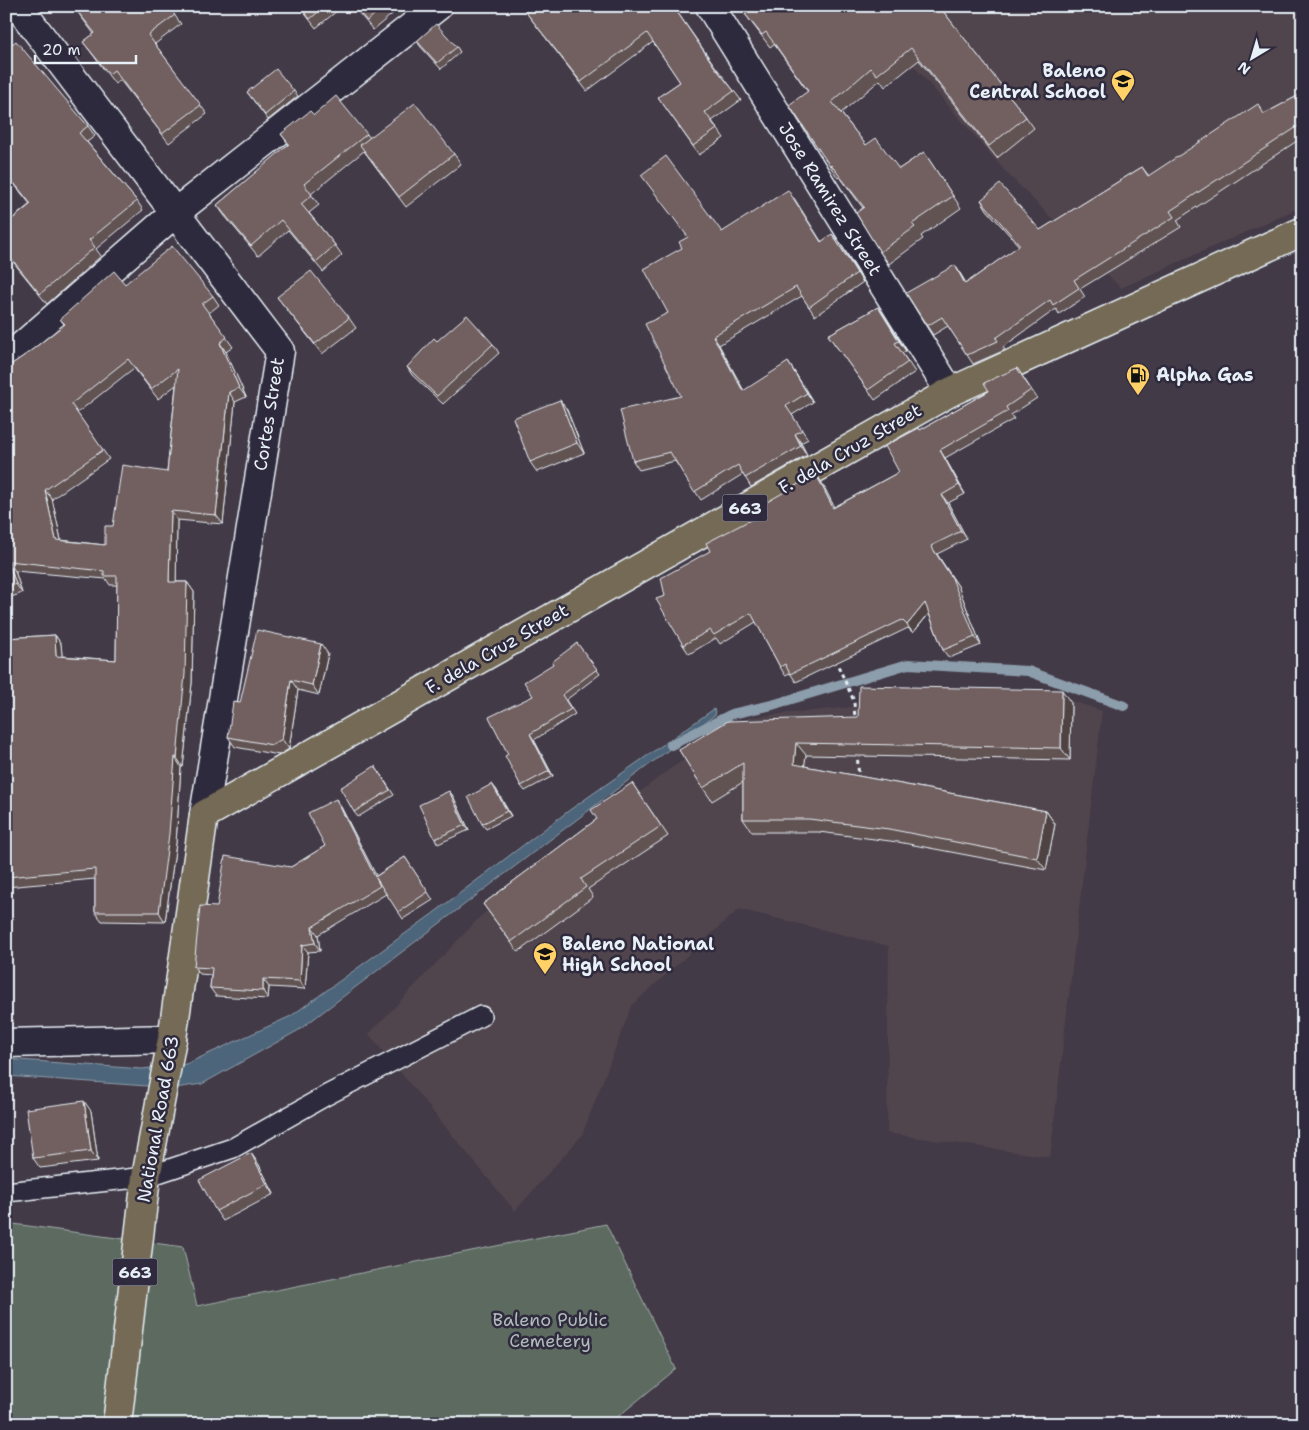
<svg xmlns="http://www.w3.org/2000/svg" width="1309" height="1430" font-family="'Shantell Sans',sans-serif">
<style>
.built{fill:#51454e}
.green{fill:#5c6a60;stroke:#a2aeac}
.water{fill:#4e657a;stroke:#8c9dac}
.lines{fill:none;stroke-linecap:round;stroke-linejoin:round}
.stream{stroke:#8c9dac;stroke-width:10}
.lane-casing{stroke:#e8f1f8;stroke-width:22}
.street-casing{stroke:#e8f1f8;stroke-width:31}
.primary-casing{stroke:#e8f1f8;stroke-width:31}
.path{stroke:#e8f1f8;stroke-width:3;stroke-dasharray:4 4;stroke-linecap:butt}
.lane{stroke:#2f2a3d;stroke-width:19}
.street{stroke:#2f2a3d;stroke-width:28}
.primary{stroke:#756a55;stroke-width:28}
.wall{fill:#625252;stroke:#e8f1f8;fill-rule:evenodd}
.shaded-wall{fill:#504242;stroke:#e8f1f8}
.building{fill:#725f5f;stroke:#e8f1f8;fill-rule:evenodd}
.labels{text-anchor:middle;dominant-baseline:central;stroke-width:5;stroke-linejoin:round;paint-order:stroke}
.shield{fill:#2f2a3d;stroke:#b0b5c0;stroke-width:1}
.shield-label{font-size:16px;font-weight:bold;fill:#e8f1f8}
.poi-label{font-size:18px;font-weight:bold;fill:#e8f1f8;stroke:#2f2a3d;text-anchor:start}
.street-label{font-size:18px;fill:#e8f1f8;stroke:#2f2a3d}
.park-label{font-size:18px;fill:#b0bbbb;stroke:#2f2a3d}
</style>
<rect width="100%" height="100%" fill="#433a47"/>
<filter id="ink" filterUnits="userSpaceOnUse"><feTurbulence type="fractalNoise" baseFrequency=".02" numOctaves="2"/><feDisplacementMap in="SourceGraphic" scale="10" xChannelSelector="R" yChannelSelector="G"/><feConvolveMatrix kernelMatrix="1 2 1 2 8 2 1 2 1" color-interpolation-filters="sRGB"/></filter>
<g filter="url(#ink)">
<!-- built -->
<g class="built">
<polygon points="862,6 1303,6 1303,206 1121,288 1005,171"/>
<polygon points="1036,689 1102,711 1050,1157 887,1133 889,946 739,909 632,1005 582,1135 515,1211 369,1034 481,916 667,771 750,717"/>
</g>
<!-- green -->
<polygon class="green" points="6,1223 183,1247 197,1306 606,1224 676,1369 609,1424 6,1424"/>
<!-- water -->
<polygon class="water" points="714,709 716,714 299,1030 202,1084 175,1088 6,1076 6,1059 142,1069 186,1064 291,1016 431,915 571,809"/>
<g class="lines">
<!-- stream -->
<polyline class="stream" points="671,745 732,714 772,705 908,664 1028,671 1124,706"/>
<!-- lane casing -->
<g class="lane-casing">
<polyline id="lane" points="6,1192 146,1177 233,1148 327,1095 481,1016"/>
</g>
<!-- street casing -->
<g class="street-casing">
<g id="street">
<polyline points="18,6 280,351 204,815"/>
<polyline points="710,6 950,392"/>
<polyline points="6,360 176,212 438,6"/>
<polyline points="6,1043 172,1039"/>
</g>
</g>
<!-- primary casing -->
<g class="primary-casing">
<polyline id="primary" points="117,1424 146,1177 172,1039 204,815 950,392 1303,231"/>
</g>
<!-- path -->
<g class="path">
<polyline points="835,659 854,701 855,721"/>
<polyline points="857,752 859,779"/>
</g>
<!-- lane -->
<use href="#lane" class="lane"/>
<!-- street -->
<use href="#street" class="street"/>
<!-- primary -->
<use href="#primary" class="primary"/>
</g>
<!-- wall -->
<g class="wall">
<polygon points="73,6 168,6 181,24 155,44 207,114 169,143 120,80 115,84 90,51 83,42 94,34"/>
<polygon points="299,6 343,6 316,28"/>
<polygon points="353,6 402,6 373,30"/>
<polygon points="521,6 673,6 715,66 741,100 712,121 724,138 699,155 658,97 680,82 653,42 587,91"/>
<polygon points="939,6 1026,117 1034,128 997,158 919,60 885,87 880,80 841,113 866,145 899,169 924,152 961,208 921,236 923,239 889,264 880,252 863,208 840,177 838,178 830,166 808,92 774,44 770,47 745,14"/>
<polygon points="6,36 12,44 88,126 95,136 87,142 137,201 143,210 96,249 101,256 47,304 6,253 6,224 30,204 6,174"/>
<polygon points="417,41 457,47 460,52 441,69 420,46"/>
<polygon points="294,91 298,96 268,120 247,92"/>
<polygon points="1303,93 1303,137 1177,220 1181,227 1080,289 1085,297 1059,314 1056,309 1003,347 1005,350 973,364 948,326 933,335 927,326 955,265 966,283 1019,246 987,210 981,200 1040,230 1142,167 1149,176"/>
<polygon points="314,115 367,134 369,137 454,154 461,164 406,207 364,151 311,194 319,205 309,213 335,245 342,255 323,272 288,230 258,256 224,215 217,205 289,145 281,134"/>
<polygon points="794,198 821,241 839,242 863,282 815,316 802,296 719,345 744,391 794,371 813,402 792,415 808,439 801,443 807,455 751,487 743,474 701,500 675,461 639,470 633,461 681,396 668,313 682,248 722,232"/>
<path d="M125 284 213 296 219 305 209 313 233 347 226 352 246 397 235 402 223 524 177 520 176 582H187L194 592 192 683 183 767H181L176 843 165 922 102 921 95 912V879L17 886 6 887V638L55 635 61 644 62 656 116 660 117 585H110L106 579 15 571 22 593 6 599V368L28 353 64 324 60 319ZM134 368 158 399 176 385 167 472 113 526 105 545 61 540 52 499 109 459 77 413Z"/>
<polygon points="277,297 349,318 356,328 322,354"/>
<polygon points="878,307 906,351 902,353 915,372 875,400 828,335"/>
<polygon points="437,341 493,344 499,353 443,404 412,375 407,367"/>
<polygon points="1017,368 1037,398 1011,415 1014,419 945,458 965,494 948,503 967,539 937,554 958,586 981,645 949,658 943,650 929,614 913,633 908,628 796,682 790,673 785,675 780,667 756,622 720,644 716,638 689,654 683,645 665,596 710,551 816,474 822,483 834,507 899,472 920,430 989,391"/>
<polygon points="567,410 584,453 537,472 530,462"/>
<polygon points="577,643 600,674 566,700 575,714 534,740 553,776 525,791 521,786 508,754 533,696 553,664"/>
<polygon points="328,654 319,695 298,690 289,749 279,755 235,747 228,737 240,703"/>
<polygon points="1071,703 1070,760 806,755 804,766 1046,811 1055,824 1046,870 898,842 819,832 752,832 743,819 743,782 712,801 703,788 679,750 858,717"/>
<polygon points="375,766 394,795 358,817 354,812"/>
<polygon points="632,783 668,836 588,889 593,897 518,952 483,904 597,819"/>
<polygon points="496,789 511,816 486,829 482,824"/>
<polygon points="449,791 453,796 469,830 438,844 435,839"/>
<polygon points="341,807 376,876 405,857 433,900 403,919 383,888 386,894 318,935 320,951 308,952 305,989 269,987 268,999 216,996 210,988 211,975 200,974 194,967 217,907 291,867 325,846"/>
<polygon points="91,1111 98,1161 40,1168 33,1158"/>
<polygon points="258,1163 274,1194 223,1221 216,1211"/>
</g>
<!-- shaded-wall -->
<g class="shaded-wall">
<polygon points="832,234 839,242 863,282 857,273"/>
<polygon points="955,265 961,275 972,293 965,284"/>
<polygon points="878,307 885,317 906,351 899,341"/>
<polygon points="713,336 719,345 749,400 743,391"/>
<polygon points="220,343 226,352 246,397 239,388"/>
<polygon points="788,362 794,371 813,402 807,393"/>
<polygon points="229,392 235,402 223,524 216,515"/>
<polygon points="560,400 567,410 584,453 577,443"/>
<polygon points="795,434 801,443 807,455 801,446"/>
<polygon points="940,450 945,458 965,494 959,485"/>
<polygon points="816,474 822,483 839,516 833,508"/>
<polygon points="45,490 52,499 63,549 56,540"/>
<polygon points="942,495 948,503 967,539 961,531"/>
<polygon points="171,511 177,520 176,591 169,582"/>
<polygon points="931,546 958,586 981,645 975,637"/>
<polygon points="8,561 15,571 22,593 16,584"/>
<polygon points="187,582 194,592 192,683 183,767 177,758"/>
<polygon points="925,603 930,612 913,633 907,625"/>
<polygon points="55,635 61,644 63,665 56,656"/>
<polygon points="321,644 328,654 319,695 312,685"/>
<polygon points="291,680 298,690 289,749 282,739"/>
<polygon points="1062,690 1071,703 1070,760 1061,748"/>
<polygon points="530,734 534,740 553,776 549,771"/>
<polygon points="796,743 806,755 803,777 794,764"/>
<polygon points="175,757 181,767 176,843 165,922 159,912"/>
<polygon points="492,784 496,789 511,816 507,811"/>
<polygon points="449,791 453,796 469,830 465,825"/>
<polygon points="336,799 341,807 381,885 375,877"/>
<polygon points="1046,811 1055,824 1046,870 1037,858"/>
<polygon points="312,927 318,935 320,951 315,943"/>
<polygon points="302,945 308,952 305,989 300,981"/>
<polygon points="263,979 269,987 268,999 263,991"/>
<polygon points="84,1101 91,1111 98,1161 91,1151"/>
<polygon points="251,1153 258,1163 274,1194 267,1184"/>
</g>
<!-- building -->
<g class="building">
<polygon points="73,6 168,6 175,15 148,35 201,105 162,134 114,70 109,74 83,42 95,33"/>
<polygon points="300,6 325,6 310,19"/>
<polygon points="354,6 384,6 367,21"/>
<polygon points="521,6 673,6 714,66 734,91 705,112 717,129 693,146 658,97 680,82 647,33 581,82"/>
<polygon points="755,6 939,6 1026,117 989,146 911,48 877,75 871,68 832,102 866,145 876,138 899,169 924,152 953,196 912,224 915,227 880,252 856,213 864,207 831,165 830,166 789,105 808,91 766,32 762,35 745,14"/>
<polygon points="436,24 457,47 437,63 417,41"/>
<polygon points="6,36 12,44 16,41 88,126 79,133 137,201 89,240 95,247 40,294 6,252 6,224 31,204 6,173"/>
<polygon points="276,69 294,91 265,115 247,92"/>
<polygon points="1303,93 1303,123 1170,211 1174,217 1074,280 1079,288 1053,305 1050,300 996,338 998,341 967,355 942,317 927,326 906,293 955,265 965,284 1020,245 981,200 1000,184 1040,230 1142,167 1148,176 1258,104 1264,114"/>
<polygon points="336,96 367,134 304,184 312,195 301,204 335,245 316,262 281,220 251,246 217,205 289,144 281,134 310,111 314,115"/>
<polygon points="415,103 454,154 399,197 360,145"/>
<polygon points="666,156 722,232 788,190 821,242 832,234 857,273 809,307 796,287 713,336 743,391 788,362 807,393 786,406 802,430 795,434 801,446 745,478 738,465 694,492 670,452 633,461 620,410 681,396 645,324 668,313 644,269 682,248 679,242 688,237 641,175"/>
<path d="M172 246 213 296 202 304 227 337 220 343 239 388 229 392 216 515 171 511 169 582H187L185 674 177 758 175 757 169 834 159 912H95V869L6 877V638L55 635 56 656 116 660 117 576H104V571L8 561 16 584 6 587V368L28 353 65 324 60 319 114 271 125 284ZM128 359 151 389 178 369 167 472 122 465 113 526H105V545L56 540 45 490 103 450 71 404Z"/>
<polygon points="311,271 349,318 315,344 277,297"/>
<polygon points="878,307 899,341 895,343 908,362 868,390 828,335"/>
<polygon points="467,315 493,344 437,396 407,367 434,338 437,341"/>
<polygon points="1017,368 1031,390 1006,407 1008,411 940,450 959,485 942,495 961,531 931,546 952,578 975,637 943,650 925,603 907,625 902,620 790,674 785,664 780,667 751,613 714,635 710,630 683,645 656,599 665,596 661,578 710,551 706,543 764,513 760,506 816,474 833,508 899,472 885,446 919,428 920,430 989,391 984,383"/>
<polygon points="560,400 577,443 530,462 513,418"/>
<polygon points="257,630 321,644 312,685 291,680 282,739 272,745 228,737 233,702 240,703"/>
<polygon points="577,643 597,669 562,695 571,709 530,734 549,771 521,786 505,756 508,754 489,717 533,696 524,682 553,664 552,662"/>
<polygon points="859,686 1062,690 1061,748 796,743 794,764 1046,811 1037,858 889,829 809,819 743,819 743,763 703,788 679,750 728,721 858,717"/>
<polygon points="375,766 390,790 354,812 340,788"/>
<polygon points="632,783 661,826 581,879 586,887 511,942 483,904 597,819 591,810"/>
<polygon points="492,784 507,811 482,824 468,797"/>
<polygon points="449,791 465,825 435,839 419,805"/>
<polygon points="336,799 375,877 405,857 428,892 398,912 376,878 380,886 312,927 315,943 302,945 300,981 263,979 263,991 210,988 212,968 194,967 200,906 217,907 225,856 291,867 325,846 308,813"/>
<polygon points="84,1101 91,1151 33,1158 26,1109"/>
<polygon points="251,1153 267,1184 216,1211 199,1180"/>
</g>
</g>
<!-- icons -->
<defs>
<g id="school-pin" transform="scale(1.25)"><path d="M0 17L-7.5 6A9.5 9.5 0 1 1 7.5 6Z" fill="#ffd166" stroke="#2f2a3d"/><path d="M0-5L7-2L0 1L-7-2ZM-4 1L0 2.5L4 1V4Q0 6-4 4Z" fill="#111"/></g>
<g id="fuel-pin" transform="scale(1.25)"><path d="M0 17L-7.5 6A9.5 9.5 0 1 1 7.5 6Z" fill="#ffd166" stroke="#2f2a3d"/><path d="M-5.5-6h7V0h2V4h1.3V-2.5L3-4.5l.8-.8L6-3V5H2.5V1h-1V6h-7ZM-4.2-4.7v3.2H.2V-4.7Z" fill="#111"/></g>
</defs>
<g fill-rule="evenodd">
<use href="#school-pin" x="1123" y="81"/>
<use href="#fuel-pin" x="1138" y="375"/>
<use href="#school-pin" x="545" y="954"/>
</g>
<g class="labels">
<!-- shield labels -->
<g class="shield">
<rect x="722.5" y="494.5" width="45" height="27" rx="4"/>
<rect x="112.5" y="1258.5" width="45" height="27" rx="4"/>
</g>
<g class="shield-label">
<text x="745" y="508">663</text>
<text x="135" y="1272">663</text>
</g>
<!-- poi labels -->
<g class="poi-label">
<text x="1106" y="71" text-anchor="end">Baleno<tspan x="1106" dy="21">Central School</tspan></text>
<text x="1156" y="375">Alpha Gas</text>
<text x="562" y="944">Baleno National<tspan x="562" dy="21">High School</tspan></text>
</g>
<!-- street labels -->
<g class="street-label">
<text transform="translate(830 199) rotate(58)">Jose Ramirez Street</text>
<text transform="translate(269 414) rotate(-81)">Cortes Street</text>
<text transform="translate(850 449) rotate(-30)">F. dela Cruz Street</text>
<text transform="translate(497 649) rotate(-30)">F. dela Cruz Street</text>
<text transform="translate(158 1119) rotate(-80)">National Road 663</text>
</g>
<!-- park labels -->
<g class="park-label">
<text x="550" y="1320">Baleno Public<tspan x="550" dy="21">Cemetery</tspan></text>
</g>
</g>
<!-- margin -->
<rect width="1309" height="1430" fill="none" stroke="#2f2a3d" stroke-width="25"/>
<rect x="12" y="12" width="1284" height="1405" fill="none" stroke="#e8f1f8" stroke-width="2" filter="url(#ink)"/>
<!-- north arrow -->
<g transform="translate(1252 58) rotate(218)" stroke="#2f2a3d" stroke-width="4" paint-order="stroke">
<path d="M0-4L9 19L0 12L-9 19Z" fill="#e8f1f8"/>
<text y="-8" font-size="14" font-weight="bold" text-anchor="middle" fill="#e8f1f8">N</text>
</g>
<!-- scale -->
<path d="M35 55v8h101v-8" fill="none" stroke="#e8f1f8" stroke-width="2.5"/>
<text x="42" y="55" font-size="15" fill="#e8f1f8" stroke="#2f2a3d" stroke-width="4" paint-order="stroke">20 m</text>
</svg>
